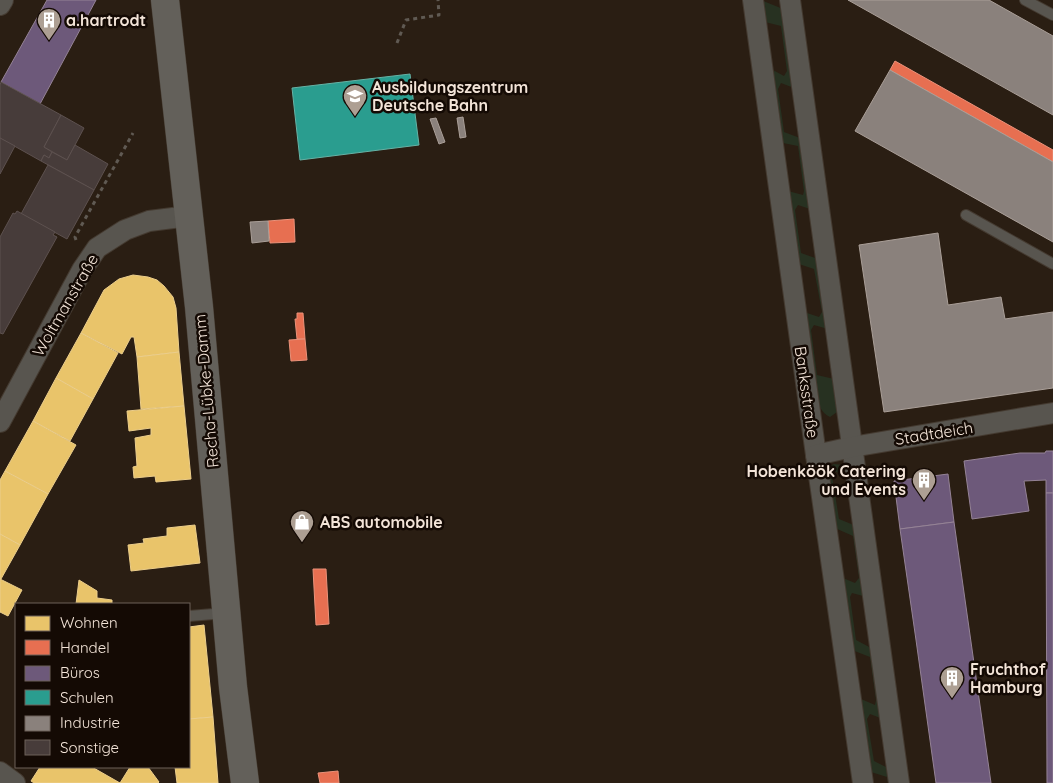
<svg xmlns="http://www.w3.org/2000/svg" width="1053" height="783" font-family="Quicksand,sans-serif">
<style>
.green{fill:#273121}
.homes{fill:#e9c46a;stroke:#ecce8b}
.shops{fill:#e76f51;stroke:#eb927a}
.offices{fill:#6d597a;stroke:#958396}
.schools{fill:#2a9d8f;stroke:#66b2a5}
.industry{fill:#8a817c;stroke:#aa9f98}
.building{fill:#473c3a;stroke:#5d514f}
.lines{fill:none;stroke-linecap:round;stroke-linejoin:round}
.service-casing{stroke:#443a30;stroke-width:12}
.minor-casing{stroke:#443a30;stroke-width:22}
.secondary-casing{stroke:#443a30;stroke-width:29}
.path{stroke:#605a53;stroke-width:3;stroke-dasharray:4 4;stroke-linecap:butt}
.service{stroke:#58554f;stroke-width:10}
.minor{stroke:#58554f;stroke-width:20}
.secondary{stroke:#63605a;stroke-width:28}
.labels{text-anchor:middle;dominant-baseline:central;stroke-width:5;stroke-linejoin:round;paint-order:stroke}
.poi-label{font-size:16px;font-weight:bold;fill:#f3e4d8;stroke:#140a04;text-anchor:start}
.street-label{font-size:16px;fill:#f3e4d8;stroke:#140a04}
</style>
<rect width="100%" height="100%" fill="#2a1e13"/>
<!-- green -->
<g class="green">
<path d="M761 0 783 9 794 88 781 83 778 89 784 132 800 138 810 209 798 205 795 210 801 253 818 259 828 329 814 325 811 330 817 375 834 379 838 406 837 412 830 417C821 413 819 405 817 397L804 312 819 317 822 312 814 269 799 264 788 191 803 195 804 191 798 146 783 143 771 69 784 76 787 71 781 26 765 22Z"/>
<polygon points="834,464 844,465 848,469 848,477 834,471 832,476 839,519 856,526 867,597 852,593 850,597 856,640 873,649 883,719 870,714 867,719 874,761 890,769 892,783 888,783 887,777 871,772 861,699 875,705 876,700 870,657 852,650 843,578 855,583 859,578 853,536 835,528 828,471 830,466"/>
</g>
<!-- homes -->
<g class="homes">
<polygon points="133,275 148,277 157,280 164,286 173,297 176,308 179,352 137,357 134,337 131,337 122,354 81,333 104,290 119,279"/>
<polygon points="81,333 118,353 93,399 56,378"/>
<polygon points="179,352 184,406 141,409 137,357"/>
<polygon points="56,378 93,399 70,441 33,421"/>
<polygon points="184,406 191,479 156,482 155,476 134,478 133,467 137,466 135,438 151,435 151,428 129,431 127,411"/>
<polygon points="33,421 76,445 48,494 5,471"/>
<polygon points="5,471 48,494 20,545 0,534 0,480"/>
<polygon points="195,525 200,563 131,571 128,545 144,543 143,539 167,536 167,528"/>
<polygon points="0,534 20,545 1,579 0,579"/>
<polygon points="0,579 22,590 8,616 0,612"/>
<polygon points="79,580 97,591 97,598 112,600 112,604 76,604"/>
<polygon points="204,625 213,717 189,719 189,627"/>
<polygon points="213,717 218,783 177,783 175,767 189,767 189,719"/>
<polygon points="40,767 92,767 120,783 130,767 148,767 159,782 158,783 34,783 31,781"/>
</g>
<!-- shops -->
<g class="shops">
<polygon points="895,61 1053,150 1053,162 890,70"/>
<polygon points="294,219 295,242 270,243 268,221"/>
<polygon points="297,313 303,313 305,339 297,339 295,319 297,319"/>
<polygon points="305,339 307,360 291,361 289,340"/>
<polygon points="313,569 326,569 329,624 316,625"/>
<polygon points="338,771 339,783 320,783 318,773"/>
</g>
<!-- offices -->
<g class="offices">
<polygon points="47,0 96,0 40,104 1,82"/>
<polygon points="1046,451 1053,451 1053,493 1046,493 1046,480 1024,481 1029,511 972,519 964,461 1020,453 1045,453"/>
<polygon points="948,474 954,522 900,529 894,481"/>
<polygon points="1046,493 1053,493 1053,783 1047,783"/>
<polygon points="954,522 991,783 936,783 916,640 900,529"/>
</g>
<!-- schools -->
<polygon class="schools" points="410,74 419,145 300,160 292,88"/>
<!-- industry -->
<g class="industry">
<polygon points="848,0 989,0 1053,36 1053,115"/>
<polygon points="890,70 1053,162 1053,242 855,131"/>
<polygon points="463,117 466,137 460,138 457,118"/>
<polygon points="436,118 445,142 439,144 430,119"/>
<polygon points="268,221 269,241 252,243 250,222"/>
<polygon points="938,233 948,305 1001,297 1005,319 1053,312 1053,388 884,412 859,245"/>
</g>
<!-- building -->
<g class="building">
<polygon points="1,82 61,115 44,147 52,152 49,158 44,155 41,161 0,138 0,85"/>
<polygon points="61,115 84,128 67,160 44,147"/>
<polygon points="0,138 15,146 0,174"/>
<polygon points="75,145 108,164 94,190 41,161 44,155 49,158 52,152 67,160"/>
<polygon points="48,165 94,190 67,239 21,214"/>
<polygon points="17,211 55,232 53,235 57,237 3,334 0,333 0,237 13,213 15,214"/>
</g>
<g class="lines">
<!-- service casing -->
<g class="service-casing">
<g id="service">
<polyline points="1025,0 1053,15"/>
<polyline points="966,215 1053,264"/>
<polyline points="189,616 226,613"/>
</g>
</g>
<!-- minor casing -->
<g class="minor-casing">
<g id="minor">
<polyline points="753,0 816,455 863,783"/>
<polyline points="790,0 899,783"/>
<polyline points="0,5 3,0"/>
<polyline points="0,422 82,270 97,248 125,230 149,221 189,216"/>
<polyline points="816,455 852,447 1053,413"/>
<polyline points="0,772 15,783"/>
</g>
</g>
<!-- secondary casing -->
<g class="secondary-casing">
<polyline id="secondary" points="165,0 199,307 233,687 245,783"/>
</g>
<!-- path -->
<g class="path">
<polyline points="397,43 406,20 439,15 438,0"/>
<polyline points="76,240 75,237 133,133"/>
</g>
<!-- service -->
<use href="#service" class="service"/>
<!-- minor -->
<use href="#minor" class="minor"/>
<!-- secondary -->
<use href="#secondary" class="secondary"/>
</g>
<!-- icons -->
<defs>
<g id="building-pin" transform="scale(1.25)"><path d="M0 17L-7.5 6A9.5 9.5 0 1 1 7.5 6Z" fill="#ad9f93" stroke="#140a04"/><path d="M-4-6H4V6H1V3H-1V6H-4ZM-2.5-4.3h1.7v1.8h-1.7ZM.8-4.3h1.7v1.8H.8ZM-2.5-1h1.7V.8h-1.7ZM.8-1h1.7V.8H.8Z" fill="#fff"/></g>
<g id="university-pin" transform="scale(1.25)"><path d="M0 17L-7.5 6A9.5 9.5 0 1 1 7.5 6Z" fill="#ad9f93" stroke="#140a04"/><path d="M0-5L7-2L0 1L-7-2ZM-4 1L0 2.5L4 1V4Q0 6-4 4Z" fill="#fff"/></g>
<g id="shop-pin" transform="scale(1.25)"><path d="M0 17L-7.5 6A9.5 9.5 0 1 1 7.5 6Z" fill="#ad9f93" stroke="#140a04"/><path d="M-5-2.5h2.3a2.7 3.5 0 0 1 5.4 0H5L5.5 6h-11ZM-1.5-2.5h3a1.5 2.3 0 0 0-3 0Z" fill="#fff"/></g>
</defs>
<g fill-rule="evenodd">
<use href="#building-pin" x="49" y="20"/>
<use href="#university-pin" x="355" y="96"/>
<use href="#building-pin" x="924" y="480"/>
<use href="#shop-pin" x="302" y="522"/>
<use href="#building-pin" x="952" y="678"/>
</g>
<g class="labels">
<!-- poi labels -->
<g class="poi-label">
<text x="66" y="20">a.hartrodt</text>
<text x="372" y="87">Ausbildungszentrum<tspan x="372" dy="18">Deutsche Bahn</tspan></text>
<text x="906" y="471" text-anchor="end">Hobenköök Catering<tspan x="906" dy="18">und Events</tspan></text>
<text x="320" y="522">ABS automobile</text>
<text x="970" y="669">Fruchthof<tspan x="970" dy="18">Hamburg</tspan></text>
</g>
<!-- street labels -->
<g class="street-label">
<text transform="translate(65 305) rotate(-60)">Woltmanstraße</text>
<text transform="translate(206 391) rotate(-95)">Recha-Lübke-Damm</text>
<text transform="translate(807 392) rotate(82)">Banksstraße</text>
<text transform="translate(934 433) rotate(-9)">Stadtdeich</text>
</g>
</g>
<!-- legend -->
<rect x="15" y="603" width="175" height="165" fill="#140a04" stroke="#6d6159"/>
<rect x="25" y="616" width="25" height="15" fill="#e9c46a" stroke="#6d6159"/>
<text x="60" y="628" font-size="15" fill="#f3e4d8">Wohnen</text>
<rect x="25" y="640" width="25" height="15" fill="#e76f51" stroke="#6d6159"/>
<text x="60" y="653" font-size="15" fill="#f3e4d8">Handel</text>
<rect x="25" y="666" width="25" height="15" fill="#6d597a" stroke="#6d6159"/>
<text x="60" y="678" font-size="15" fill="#f3e4d8">Büros</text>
<rect x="25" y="690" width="25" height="15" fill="#2a9d8f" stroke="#6d6159"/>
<text x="60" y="703" font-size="15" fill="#f3e4d8">Schulen</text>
<rect x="25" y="716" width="25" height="15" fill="#8a817c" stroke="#6d6159"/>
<text x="60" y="728" font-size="15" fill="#f3e4d8">Industrie</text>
<rect x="25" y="740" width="25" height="15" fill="#473c3a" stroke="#6d6159"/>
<text x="60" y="753" font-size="15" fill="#f3e4d8">Sonstige</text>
</svg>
